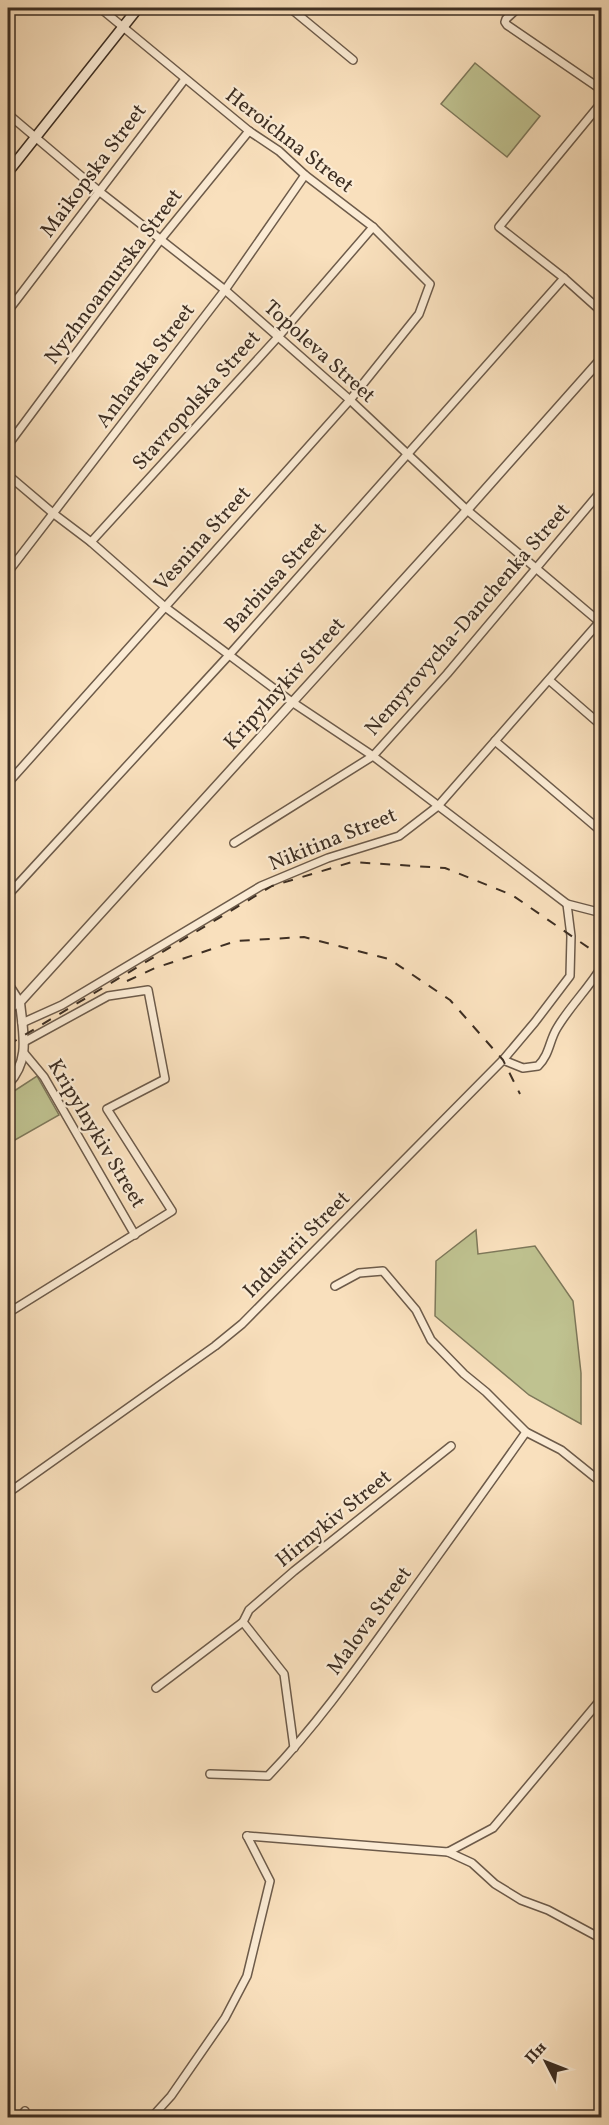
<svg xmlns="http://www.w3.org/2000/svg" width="609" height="2125" font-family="Vollkorn,serif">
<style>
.green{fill:#bfc290;stroke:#7e785a;stroke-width:1.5}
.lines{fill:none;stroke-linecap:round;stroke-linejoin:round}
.minor-casing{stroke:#6d5b4a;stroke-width:10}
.tertiary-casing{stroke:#6d5b4a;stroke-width:11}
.secondary-casing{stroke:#3e2f23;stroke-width:12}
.minor{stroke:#fbebd4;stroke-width:7}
.tertiary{stroke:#fbebd4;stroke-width:8}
.secondary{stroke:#fbebd4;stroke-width:9}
.rail{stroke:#3e2f23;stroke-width:2;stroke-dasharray:10 10;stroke-linecap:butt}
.labels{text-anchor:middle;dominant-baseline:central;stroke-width:4.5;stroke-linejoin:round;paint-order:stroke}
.street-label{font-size:21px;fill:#3e2f23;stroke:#fbebd4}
</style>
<rect width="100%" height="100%" fill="#f9e0bd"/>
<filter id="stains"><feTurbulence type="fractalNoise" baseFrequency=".00333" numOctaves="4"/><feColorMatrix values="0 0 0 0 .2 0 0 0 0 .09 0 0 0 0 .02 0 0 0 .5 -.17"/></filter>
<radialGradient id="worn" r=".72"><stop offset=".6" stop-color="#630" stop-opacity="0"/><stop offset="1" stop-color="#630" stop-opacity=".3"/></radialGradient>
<!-- green -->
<g class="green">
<polygon points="475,63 540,116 507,157 441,104"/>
<polygon points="37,1076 59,1115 8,1144 8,1095"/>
<polygon points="476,1230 478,1254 535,1246 573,1301 581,1373 581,1424 529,1395 435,1316 436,1261"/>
</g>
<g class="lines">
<!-- minor casing -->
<g class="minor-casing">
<g id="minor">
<polyline points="290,8 353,60"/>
<polyline points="518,8 506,19 505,22 507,25 602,90"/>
<polyline points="602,102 499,227 564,278 602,312"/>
<polyline points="8,114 100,192 225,290 350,400 467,510 602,624"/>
<polyline points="8,311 185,79"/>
<polyline points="8,445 161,239 249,131"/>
<polyline points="8,475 54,514 91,542 165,607 292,702 373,756 567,904 602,913"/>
<polyline points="91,542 278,337 373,227"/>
<polyline points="8,572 225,290 305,175"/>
<polyline points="549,680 602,726"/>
<polyline points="495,741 602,832"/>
<polyline points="8,783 350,400 419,314 430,284 373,227 305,175 279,151 249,131 100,8"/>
<polyline points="234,843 373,756 447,674 602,490"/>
<polyline points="8,895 230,654 564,278"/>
<polyline points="8,983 20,1002 8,1010"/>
<polyline points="22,1023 62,1005 261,886 328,858 399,836 438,806 602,619"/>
<polyline points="24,1053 44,1077 135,1235"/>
<path d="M503 1060 523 1068 538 1066C550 1054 549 1041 557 1028 570 1006 589 988 602 966"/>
<polyline points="335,1286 359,1273 383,1271 416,1310 431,1340 464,1374 486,1392 526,1432 561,1450 602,1483"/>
<polyline points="8,1313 172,1211 107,1109 165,1079 148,990 108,996 24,1042"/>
<polyline points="8,1493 215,1346 242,1324 503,1060 535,1022 570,976 571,936 567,904"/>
<polyline points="243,1622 284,1674 294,1748"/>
<polyline points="156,1688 243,1622 249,1610 294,1571 451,1446"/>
<path d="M210 1774 268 1776C317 1725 357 1668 398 1611 441 1551 484 1492 526 1432"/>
<polyline points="247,1836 448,1852 493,1828 602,1698"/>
<polyline points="448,1852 472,1863 495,1884 521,1900 548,1910 602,1939"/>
<polyline points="19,2118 25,2111"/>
<polyline points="151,2118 171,2096 225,2018 247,1976 270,1881 247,1836"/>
</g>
</g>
<!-- tertiary casing -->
<g class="tertiary-casing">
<path id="tertiary" d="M8 1084C31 1059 23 1034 20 1002L467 510 602 358"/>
</g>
<!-- secondary casing -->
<g class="secondary-casing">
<polyline id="secondary" points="8,172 138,8"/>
</g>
<!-- minor -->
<use href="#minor" class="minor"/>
<!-- tertiary -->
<use href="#tertiary" class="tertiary"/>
<!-- secondary -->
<use href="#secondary" class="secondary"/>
<!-- rail -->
<g class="rail">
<polyline points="127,981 155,968 236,941 304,937 389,959 450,1000 503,1060 520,1094"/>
<polyline points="8,1045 272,886 352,862 445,868 512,895 602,957"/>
</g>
</g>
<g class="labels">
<!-- street labels -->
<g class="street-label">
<text transform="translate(289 141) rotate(38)">Heroichna Street</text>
<text transform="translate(94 171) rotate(-53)">Maikopska Street</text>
<text transform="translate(114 277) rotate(-53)">Nyzhnoamurska Street</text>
<text transform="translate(319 352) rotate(42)">Topoleva Street</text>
<text transform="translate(146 366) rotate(-53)">Anharska Street</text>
<text transform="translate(197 401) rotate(-48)">Stavropolska Street</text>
<text transform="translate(203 539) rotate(-48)">Vesnina Street</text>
<text transform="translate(276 578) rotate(-48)">Barbiusa Street</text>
<text transform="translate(468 620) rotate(-49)">Nemyrovycha-Danchenka Street</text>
<text transform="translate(285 684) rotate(-48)">Kripylnykiv Street</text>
<text transform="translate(333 840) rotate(-22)">Nikitina Street</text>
<text transform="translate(96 1134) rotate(59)">Kripylnykiv Street</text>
<text transform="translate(297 1245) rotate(-45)">Industrii Street</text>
<text transform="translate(334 1519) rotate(-39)">Hirnykiv Street</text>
<text transform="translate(370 1621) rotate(-54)">Malova Street</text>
</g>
</g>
<!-- margin -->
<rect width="609" height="2125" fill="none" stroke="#f9e0bd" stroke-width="30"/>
<rect x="9" y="9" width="591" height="2107" fill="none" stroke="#3e2f23" stroke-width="3"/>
<rect x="15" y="15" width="579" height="2095" fill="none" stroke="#3e2f23" stroke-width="1.5"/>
<!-- north arrow -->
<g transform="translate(546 2062) rotate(312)" stroke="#fbebd4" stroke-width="4.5" paint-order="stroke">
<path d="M0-4.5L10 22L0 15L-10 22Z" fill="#3e2f23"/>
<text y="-9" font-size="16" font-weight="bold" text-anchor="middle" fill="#3e2f23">Пн</text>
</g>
<rect width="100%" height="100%" filter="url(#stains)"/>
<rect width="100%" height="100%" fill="url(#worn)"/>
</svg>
